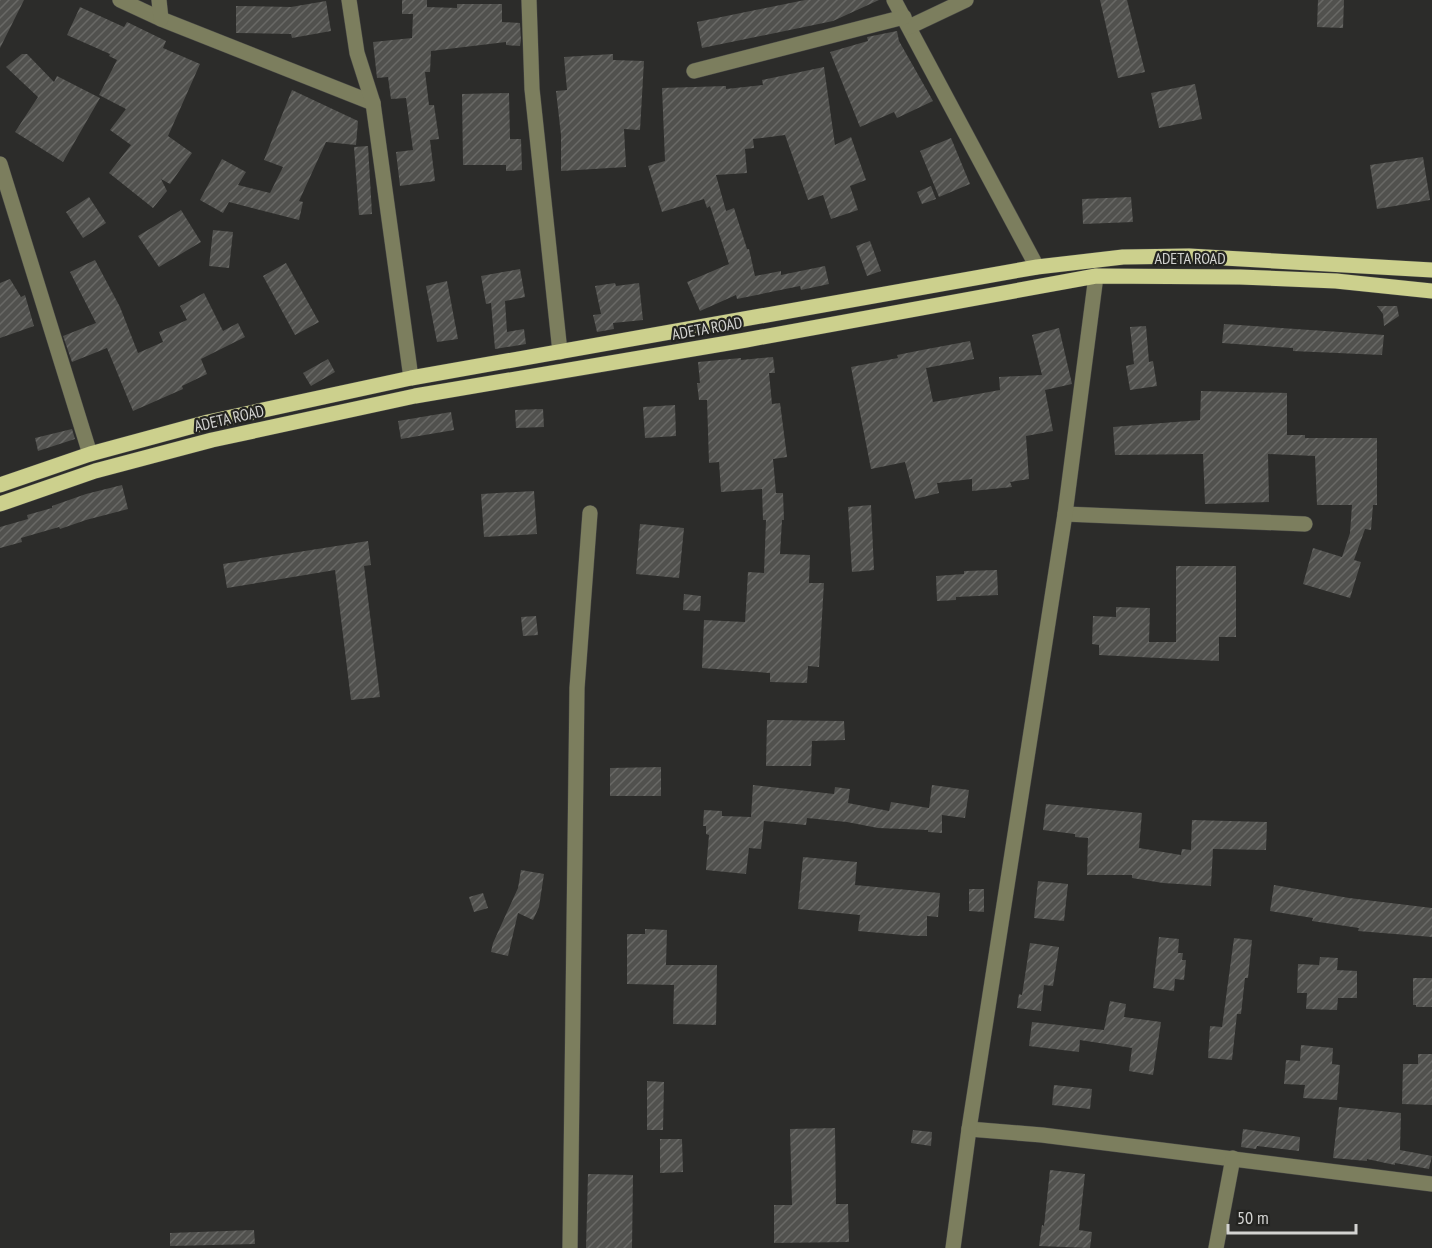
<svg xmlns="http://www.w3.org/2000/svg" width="1432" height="1248" font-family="'PT Sans Narrow',sans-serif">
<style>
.building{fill:url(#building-hatch)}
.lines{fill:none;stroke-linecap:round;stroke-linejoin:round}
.minor-casing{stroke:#474745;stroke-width:16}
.major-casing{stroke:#474745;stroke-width:16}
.minor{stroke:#7c7e5e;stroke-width:15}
.major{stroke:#ccd08d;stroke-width:15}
.labels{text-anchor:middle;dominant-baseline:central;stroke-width:4.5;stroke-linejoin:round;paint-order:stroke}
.street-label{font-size:16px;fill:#d3d3d1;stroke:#232320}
</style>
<defs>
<pattern id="building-hatch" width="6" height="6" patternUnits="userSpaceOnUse" patternTransform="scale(1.5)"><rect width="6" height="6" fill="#51514e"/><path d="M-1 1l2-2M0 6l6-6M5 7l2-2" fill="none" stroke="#696966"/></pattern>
</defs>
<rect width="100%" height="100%" fill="#2c2c2a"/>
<!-- building -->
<g class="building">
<polygon points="0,0 24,0 0,48"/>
<polygon points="402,0 427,0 427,7 457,8 457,4 502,4 502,22 520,23 521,40 520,46 506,45 506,42 431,51 430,72 425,72 429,105 434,105 439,139 430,140 435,181 400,186 396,152 413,150 406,98 391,99 388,77 377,78 373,42 412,38 413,14 402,14"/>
<polygon points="805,0 879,0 833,21 702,48 697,22"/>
<polygon points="1100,0 1127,0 1145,72 1118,78"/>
<polygon points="1318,0 1344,0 1343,28 1317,27"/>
<polygon points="326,1 331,31 292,38 291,34 236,33 236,6 291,7"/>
<polygon points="80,7 124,27 127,22 166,41 163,48 200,64 168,136 192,153 170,184 161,179 167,191 153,208 109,173 131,145 110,130 126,109 99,95 117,60 109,56 110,54 67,35"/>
<polygon points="897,31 899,41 933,101 897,118 894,112 860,127 830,52 868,41 867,37"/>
<polygon points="22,54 27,54 54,82 57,76 100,98 63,162 15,132 38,97 6,67"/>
<polygon points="613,54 613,60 644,61 640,130 624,129 626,167 561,171 561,135 556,91 567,90 564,57"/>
<polygon points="824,67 835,145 851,137 866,180 850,186 858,210 831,219 823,195 808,200 785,135 753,139 754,148 745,149 747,173 716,175 726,211 734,208 747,249 749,249 755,276 781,271 781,275 825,266 829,284 801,290 800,286 737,299 736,295 700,311 687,282 729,264 710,206 707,208 704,199 662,212 648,166 665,161 662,88 726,86 726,89 763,85 762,80"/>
<polygon points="1195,84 1202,119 1159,128 1151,93"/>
<polygon points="292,90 358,121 356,145 326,142 299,201 303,202 299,220 229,202 223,213 200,200 222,159 246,172 238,185 270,193 283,167 264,160"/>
<polygon points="509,93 510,139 521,139 522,170 506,171 506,165 463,165 462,94"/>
<polygon points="951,138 970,184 939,197 920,151"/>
<polygon points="368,146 372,214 359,215 354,147"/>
<polygon points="1423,157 1430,200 1377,209 1370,165"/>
<polygon points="931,186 936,199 922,204 917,192"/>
<polygon points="89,197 106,223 83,238 66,212"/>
<polygon points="1131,197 1133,222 1083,224 1082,199"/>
<polygon points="181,210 201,242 159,267 138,236"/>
<polygon points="213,230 233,232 229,268 209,266"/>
<polygon points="870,241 881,271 867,276 856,246"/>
<polygon points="95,260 120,307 138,353 163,342 159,332 187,320 180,306 204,293 223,331 238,323 245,337 201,359 207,374 182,386 183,389 133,411 107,348 72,362 63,336 96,323 70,272"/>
<polygon points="286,263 319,322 295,335 263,276"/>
<polygon points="520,269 525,297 505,301 507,332 524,329 526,344 495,349 491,303 486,304 481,276"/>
<polygon points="10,279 21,297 25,295 34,326 0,338 0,283"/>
<polygon points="447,281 458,339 437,342 426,286"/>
<polygon points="615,283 616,286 639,283 643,320 613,323 614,329 597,332 593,315 601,314 595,286"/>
<polygon points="1377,306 1397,306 1399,316 1384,326 1383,314"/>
<polygon points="1224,324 1384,335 1382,355 1293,351 1293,348 1222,343"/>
<polygon points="1146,326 1149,362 1153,361 1157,386 1130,390 1126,366 1134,364 1130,327"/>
<polygon points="1059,328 1072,384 1045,390 1053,431 1026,436 1029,479 1010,482 1012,487 972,491 972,479 937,483 939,493 915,499 905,462 871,469 851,367 898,358 897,355 922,350 970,341 974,359 926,368 933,402 1000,390 999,377 1042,375 1032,335"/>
<polygon points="773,357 775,373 769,373 772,404 780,403 787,457 773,459 776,493 783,493 784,520 782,520 780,554 810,555 809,583 824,583 819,667 808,666 807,683 770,682 770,673 702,668 704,620 745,622 748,572 764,573 766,520 763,520 762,489 721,492 719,462 709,463 707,400 699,400 697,383 700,383 698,362 741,358 741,360"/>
<polygon points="328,359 335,372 311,386 303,373"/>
<polygon points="1201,391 1287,393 1287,435 1305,435 1305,438 1377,438 1377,505 1373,505 1371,530 1365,529 1354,560 1361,562 1350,598 1303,584 1313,548 1342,557 1350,533 1352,505 1317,505 1315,456 1268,454 1269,502 1205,504 1203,454 1115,455 1113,427 1200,420"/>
<polygon points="675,405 676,436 645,438 643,407"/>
<polygon points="543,409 544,427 516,428 515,410"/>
<polygon points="451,412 454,430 401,439 398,421"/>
<polygon points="72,429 75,439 38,451 35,438"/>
<polygon points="122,485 128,509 86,520 60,529 59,527 21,538 22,542 0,548 0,527 28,519 27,515 52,508 52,506 86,494"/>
<polygon points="534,491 537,534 484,537 481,494"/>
<polygon points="871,505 874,570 852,572 848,507"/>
<polygon points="640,524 684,528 679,578 636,574"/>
<polygon points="368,541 371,565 364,566 380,697 351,700 335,570 227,588 223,564"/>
<polygon points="1176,566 1236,566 1236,637 1219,637 1219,661 1099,655 1099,645 1092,644 1093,616 1116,617 1116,607 1150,608 1149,642 1176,642"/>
<polygon points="997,570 998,595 956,597 956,600 937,601 936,576 964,574 964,571"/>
<polygon points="684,594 701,596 700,611 683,610"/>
<polygon points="536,616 538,635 523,636 521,617"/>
<polygon points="767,720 844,721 845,740 812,741 811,766 766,766"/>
<polygon points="661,767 661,796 610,796 610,768"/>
<polygon points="753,785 834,794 835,787 850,789 848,803 889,811 891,802 929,808 932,785 969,790 965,818 942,815 942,833 928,832 928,830 878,828 847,822 807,818 806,825 764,821 761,849 749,848 746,874 706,870 709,835 706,834 706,826 703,826 704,810 722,811 722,816 751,817"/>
<polygon points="1046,804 1142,813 1139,848 1181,855 1182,849 1191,850 1192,820 1267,822 1266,850 1213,849 1211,886 1163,883 1132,878 1132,875 1087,875 1088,838 1075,837 1075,834 1043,830"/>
<polygon points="803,857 857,862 855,885 940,893 938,917 927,916 927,936 915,936 858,931 860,915 798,909"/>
<polygon points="521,870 544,874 539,907 533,920 518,913 508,956 491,952 493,943 518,888"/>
<polygon points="1038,881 1068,884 1064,921 1034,918"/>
<polygon points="1274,885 1349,898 1432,908 1432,937 1358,931 1359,928 1312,921 1313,918 1270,911"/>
<polygon points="969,889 984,889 984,912 969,911"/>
<polygon points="483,893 488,908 474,912 469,897"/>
<polygon points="645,929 667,930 666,965 717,965 716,1025 673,1024 674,985 627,984 627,934 645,934"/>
<polygon points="1159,937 1179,939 1178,953 1183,953 1182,960 1186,960 1184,980 1175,979 1174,991 1153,988"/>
<polygon points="1234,938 1252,940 1248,978 1245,978 1241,1014 1237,1014 1232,1060 1208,1058 1210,1026 1222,1027"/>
<polygon points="1030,943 1059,947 1053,986 1044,985 1041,1011 1017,1008 1019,994 1022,995"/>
<polygon points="1320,957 1338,958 1337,970 1357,971 1357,998 1338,998 1337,1010 1306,1009 1307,993 1297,993 1298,964 1319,965"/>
<polygon points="1413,978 1432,978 1432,1007 1416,1007 1416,1005 1413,1005"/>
<polygon points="1110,1001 1126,1004 1124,1017 1161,1022 1153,1075 1129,1071 1132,1048 1080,1040 1079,1052 1029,1046 1032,1022 1104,1030"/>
<polygon points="1301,1045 1333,1048 1332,1064 1340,1065 1337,1100 1303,1098 1305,1085 1284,1084 1286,1060 1300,1061"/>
<polygon points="1418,1054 1432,1054 1432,1105 1402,1104 1403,1064 1418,1064"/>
<polygon points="647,1081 664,1082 663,1130 647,1130"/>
<polygon points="1054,1085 1092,1089 1090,1109 1052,1105"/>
<polygon points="1339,1107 1401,1113 1400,1150 1432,1156 1429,1169 1395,1163 1395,1165 1367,1159 1367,1161 1333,1158"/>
<polygon points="835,1128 836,1204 848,1204 849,1242 774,1243 774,1205 792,1205 790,1129"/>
<polygon points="1243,1129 1300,1137 1299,1151 1257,1146 1256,1149 1241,1147"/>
<polygon points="913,1130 932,1132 931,1146 911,1143"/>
<polygon points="660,1139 682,1139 683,1172 660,1173"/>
<polygon points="1050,1170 1085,1174 1079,1230 1092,1232 1090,1248 1039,1246 1042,1225 1044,1226"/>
<polygon points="588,1174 633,1175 632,1248 586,1248"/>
<polygon points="254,1230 255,1244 170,1246 170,1233"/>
</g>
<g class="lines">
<!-- minor casing -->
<g class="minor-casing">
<g id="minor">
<polyline points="120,0 161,19 373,103"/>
<polyline points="159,0 161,19"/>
<polyline points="349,0 357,53 373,103 411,378"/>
<polyline points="529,0 532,89 560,352"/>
<polyline points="894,0 1037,267"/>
<polyline points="909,27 966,0"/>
<polyline points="694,71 904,17"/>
<polyline points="0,164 90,454"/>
<polyline points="1065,514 1305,524"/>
<polyline points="969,1129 1042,1135 1432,1184"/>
<polyline points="570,1248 577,688 590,513"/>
<polyline points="953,1248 969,1129 1065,514 1096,276"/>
<polyline points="1216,1248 1233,1158"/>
</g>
</g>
<!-- major casing -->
<g class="major-casing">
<g id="major">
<polyline points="0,485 90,454 208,422 411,378 1037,267 1123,257 1189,256 1432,270"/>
<polyline points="0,504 95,471 212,440 415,396 746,340 1096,276 1240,277 1336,281 1432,291"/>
</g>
</g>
<!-- minor -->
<use href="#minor" class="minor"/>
<!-- major -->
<use href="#major" class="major"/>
</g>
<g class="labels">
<!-- street labels -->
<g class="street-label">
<text x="1190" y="258">ADETA ROAD</text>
<text transform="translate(707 328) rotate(-10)">ADETA ROAD</text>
<text transform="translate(229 418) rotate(-13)">ADETA ROAD</text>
</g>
</g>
<!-- scale -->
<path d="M1228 1224v9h128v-9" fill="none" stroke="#d3d3d1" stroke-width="3"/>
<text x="1237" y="1224" font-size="18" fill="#d3d3d1" stroke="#232320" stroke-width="4.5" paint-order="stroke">50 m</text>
</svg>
